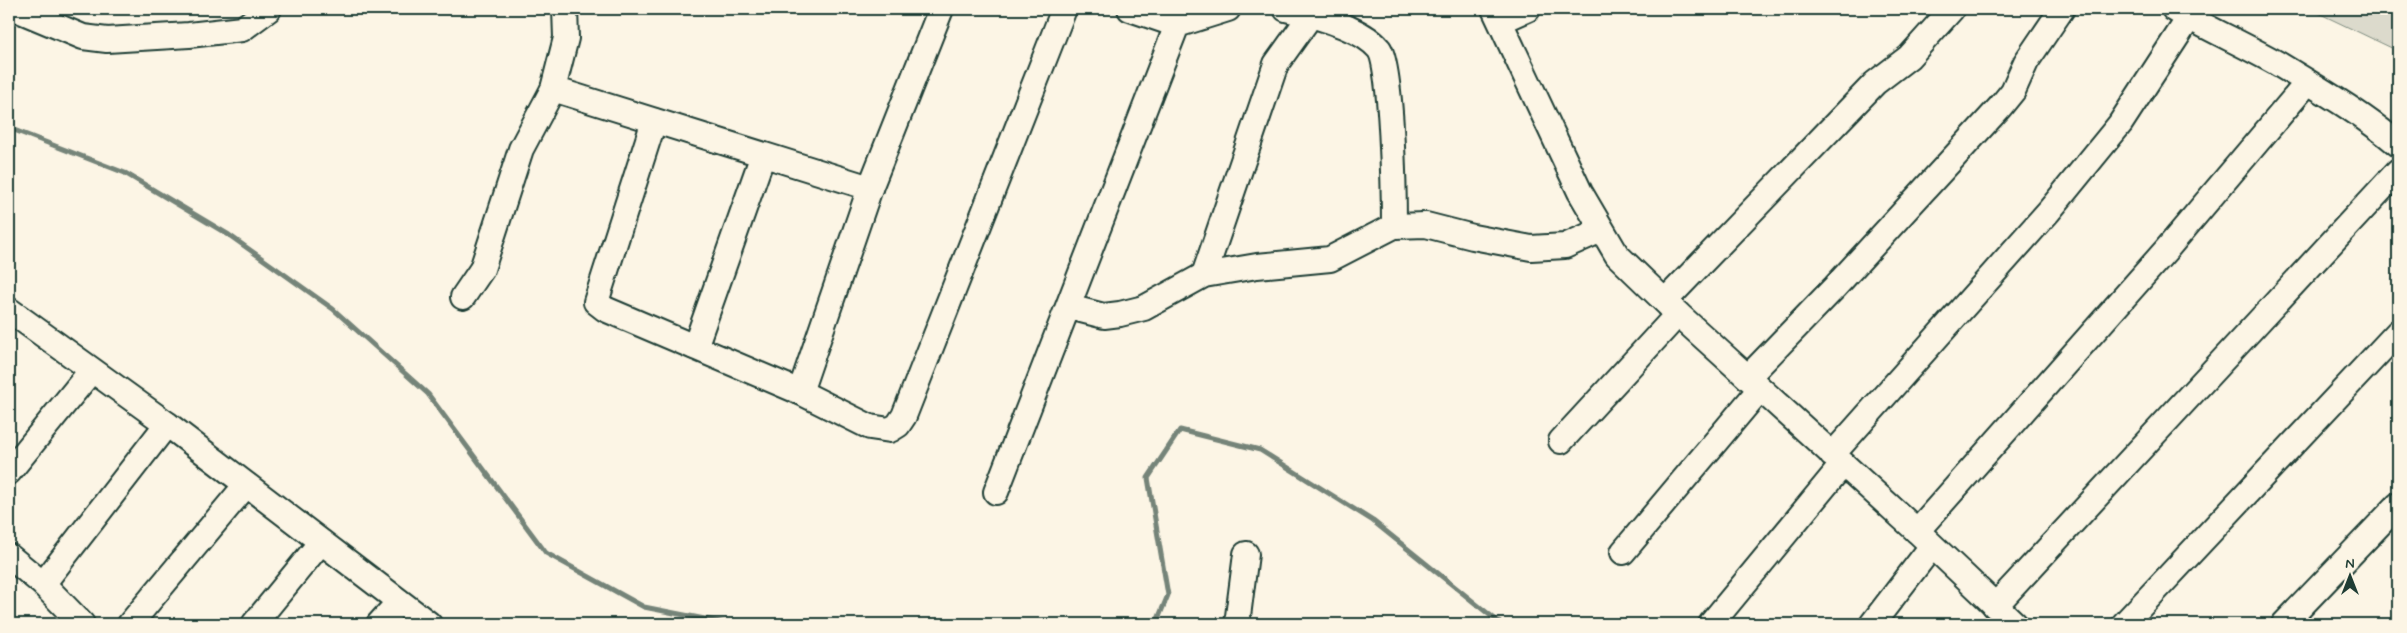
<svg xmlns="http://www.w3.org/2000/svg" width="2407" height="633" font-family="Mynerve,sans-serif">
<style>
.green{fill:#dcdacc;stroke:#7e8c80}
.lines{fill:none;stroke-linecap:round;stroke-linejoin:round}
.stream{stroke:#758479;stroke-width:5}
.minor-casing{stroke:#1f3d34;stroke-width:28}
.minor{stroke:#fcf5e5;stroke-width:24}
</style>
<rect width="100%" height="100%" fill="#fcf5e5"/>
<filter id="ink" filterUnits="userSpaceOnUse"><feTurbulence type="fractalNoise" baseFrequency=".02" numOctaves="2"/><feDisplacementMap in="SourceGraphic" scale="10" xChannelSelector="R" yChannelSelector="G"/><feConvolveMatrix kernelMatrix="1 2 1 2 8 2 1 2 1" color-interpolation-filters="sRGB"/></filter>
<g filter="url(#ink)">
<!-- green -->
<polygon class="green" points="2310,9 2398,9 2398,51"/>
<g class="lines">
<!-- stream -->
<g class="stream">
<polyline points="9,128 125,173 229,235 333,309 428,394 546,553 644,607 730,624"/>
<polyline points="1156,624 1168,595 1148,478 1180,430 1260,450 1373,521 1501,624"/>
</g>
<!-- minor casing -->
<g class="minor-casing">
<g id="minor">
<polyline points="16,9 83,37 107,40 189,35 242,29 269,9"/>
<polyline points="1130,9 1177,25"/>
<path d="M1286 9C1313 15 1361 27 1379 49 1392 66 1394 199 1394 226"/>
<polyline points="1494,9 1580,192 1617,255 1678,314 1917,531 2015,624"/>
<path d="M2174 9C2208 29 2245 45 2280 65 2321 90 2361 113 2398 144"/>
<polyline points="1501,21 1528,9"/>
<polyline points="553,89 870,188"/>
<polyline points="654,121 596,302 605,309 800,392 870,427 890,430 898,425 904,416 1064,9"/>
<polyline points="1204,275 1276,64 1311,15"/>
<polyline points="463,297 482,269 521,149 553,89 566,38 565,9"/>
<polyline points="1665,301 1875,83 1909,57 1952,9"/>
<polyline points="1069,307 1104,316 1120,314 1144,308 1204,275 1257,266 1330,259 1394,226 1426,225 1473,237 1531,248 1565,246 1601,230"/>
<polyline points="9,310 167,424 429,624"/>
<polyline points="695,347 763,155"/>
<polyline points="1748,377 1835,287 2000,107 2013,91 2026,62 2062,9"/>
<polyline points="800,392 870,188 941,9"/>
<polyline points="1561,441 1678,314"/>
<polyline points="1832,455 2049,211 2120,124 2189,18"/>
<polyline points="9,472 91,371"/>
<polyline points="996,492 1177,25 1228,9"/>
<polyline points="1917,531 2166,250 2307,83"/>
<polyline points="1623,552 1760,389"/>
<polyline points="9,556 43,584 82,624"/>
<polyline points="43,584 167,424"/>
<polyline points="1995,606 2398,171"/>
<polyline points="130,624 246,485"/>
<polyline points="254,624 321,542"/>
<polyline points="379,624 399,602"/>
<polyline points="1237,624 1246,554"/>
<polyline points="1711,624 1843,464"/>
<polyline points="1872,624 1932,546"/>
<polyline points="2124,624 2398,332"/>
<polyline points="2284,624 2398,505"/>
</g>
</g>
<!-- minor -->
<use href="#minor" class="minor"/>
</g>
</g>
<!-- margin -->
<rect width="2407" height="633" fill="none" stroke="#fcf5e5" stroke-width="30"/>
<rect x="15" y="15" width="2377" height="603" fill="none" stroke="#1f3d34" stroke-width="2" filter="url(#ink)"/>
<!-- north arrow -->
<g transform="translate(2350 576)" stroke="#fcf5e5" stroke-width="4" paint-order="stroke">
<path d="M0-4L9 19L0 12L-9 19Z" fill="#1f3d34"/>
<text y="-8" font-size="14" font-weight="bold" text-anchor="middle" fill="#1f3d34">N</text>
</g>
</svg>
